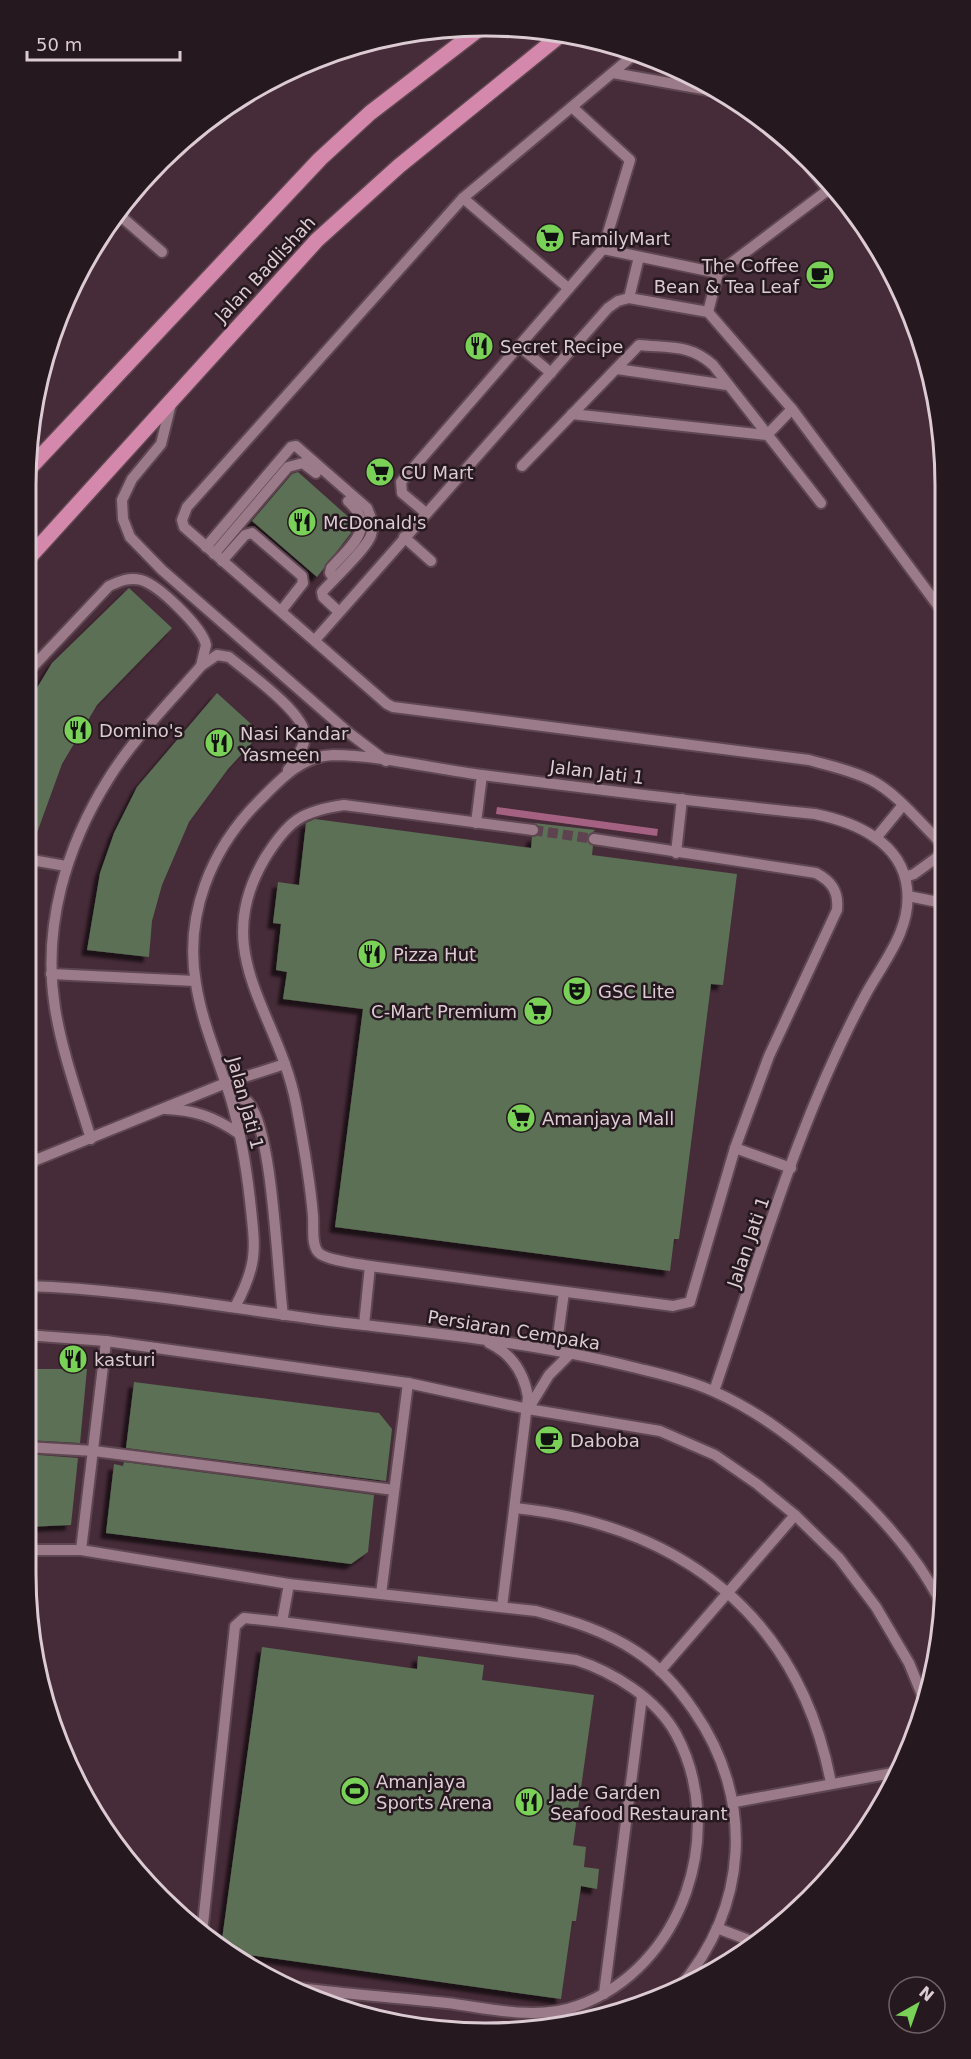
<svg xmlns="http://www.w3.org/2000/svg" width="971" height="2059" font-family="'DejaVu Sans',sans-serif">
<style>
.water{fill:#a56181}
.building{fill:#5c6f56;filter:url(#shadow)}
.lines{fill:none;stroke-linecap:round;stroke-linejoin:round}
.minor-tunnel{stroke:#5d434f;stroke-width:10;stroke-dasharray:10 5;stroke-linecap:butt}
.minor-casing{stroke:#5e4751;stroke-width:14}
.major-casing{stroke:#5e4751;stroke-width:18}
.minor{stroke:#9b7b89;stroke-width:10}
.major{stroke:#d489ac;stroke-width:15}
.labels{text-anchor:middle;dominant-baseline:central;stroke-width:5;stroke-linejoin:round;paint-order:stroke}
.poi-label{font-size:18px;fill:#ddcbd3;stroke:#25181e;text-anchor:start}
.street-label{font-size:18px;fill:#ddcbd3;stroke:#25181e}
.rim{fill:none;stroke:#ddcbd3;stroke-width:3}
</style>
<defs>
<filter id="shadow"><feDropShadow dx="-5.5" dy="5.5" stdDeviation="1.5" flood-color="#0009"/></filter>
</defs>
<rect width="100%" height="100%" fill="#462b38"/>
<!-- water -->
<polygon class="water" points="497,807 658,829 657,836 496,814"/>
<!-- building -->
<g class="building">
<polygon points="298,472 353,521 351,533 317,577 252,521 292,474"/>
<polygon points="129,588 172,628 97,705 62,764 30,852 26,852 26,706 52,663"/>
<polygon points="217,693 261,733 228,769 189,822 162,885 152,921 149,957 87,950 100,873 114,833 137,787"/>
<polygon points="315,819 531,848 532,837 539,835 540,830 534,823 595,830 587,838 593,846 592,855 737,874 723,985 711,984 679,1239 674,1239 670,1271 335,1227 363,1009 283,999 287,972 276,970 281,924 273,923 278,882 299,885 306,823"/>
<polygon points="26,1369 87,1369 80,1443 26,1440"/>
<polygon points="134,1382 379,1413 392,1429 386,1481 126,1448"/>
<polygon points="26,1454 78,1458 71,1525 26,1527"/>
<polygon points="124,1462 374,1495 368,1552 351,1564 106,1533 114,1464 123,1466"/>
<polygon points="262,1647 417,1669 418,1656 484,1665 482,1680 594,1695 573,1845 586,1847 584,1867 599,1869 597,1889 581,1886 576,1921 572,1921 561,1999 228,1952 221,1947"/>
</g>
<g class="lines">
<!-- minor-tunnel -->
<polyline class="minor-tunnel" points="533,830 594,839"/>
<!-- minor casing -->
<g class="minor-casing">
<g id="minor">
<path d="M636 53 463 198 187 507 182 520 184 527 387 704 393 707 809 760C830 766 851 770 871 780 898 794 921 824 943 845"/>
<polyline points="613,73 714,91"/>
<polyline points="463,198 568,288"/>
<polyline points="117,213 162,252"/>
<polyline points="603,249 718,273"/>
<polyline points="629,298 639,257"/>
<polyline points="708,312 718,273 828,190 803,158"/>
<polyline points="519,346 551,373"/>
<polyline points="617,369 727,385"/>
<polyline points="171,404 161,444 132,479 122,500 123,519 130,537 162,570 349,733 386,761"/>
<polyline points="572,414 767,435 792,409"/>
<path d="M522 466 639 345C669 348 690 344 713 365L821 503"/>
<polyline points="426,513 402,493 401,482 603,249 630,160 572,107"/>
<polyline points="404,537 431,561"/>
<path d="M206 547 291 447 296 446 367 508C371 517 374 525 371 535 368 547 332 581 322 592L323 597 339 612"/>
<polyline points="214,554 288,467 303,463 316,473"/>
<polyline points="222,561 245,535 252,533 302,576 303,583 281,611"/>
<path d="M334 579 330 573 331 568C350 546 378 528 348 501"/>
<polyline points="315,640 608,308 618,301 629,298 708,312 792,409 942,611"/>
<path d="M201 666 217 655 229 657C247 672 307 714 305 737 304 749 294 761 288 770"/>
<path d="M26 674 109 586C120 581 129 577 141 580 159 585 202 627 206 645L201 666C170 702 134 738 109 778 66 846 42 927 55 1008 62 1052 78 1096 91 1139"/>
<polyline points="476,823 482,775"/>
<path d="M533 830 344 805C301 811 288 821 265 858 208 954 278 1011 296 1104 303 1141 310 1178 313 1216 314 1226 311 1244 318 1252 324 1260 359 1264 370 1266L673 1306 690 1302 735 1148 769 1056 837 910C839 891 831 881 816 873L594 839"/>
<polyline points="876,838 903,805"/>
<polyline points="676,853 682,799"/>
<polyline points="26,859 66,866"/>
<polyline points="905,877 914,874 943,853"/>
<polyline points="908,896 943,903"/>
<polyline points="51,974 195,981"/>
<path d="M231 1098C237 1098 243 1097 248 1102 273 1129 277 1272 283 1315"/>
<path d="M166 1109C195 1110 214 1117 238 1133"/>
<polyline points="735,1148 791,1168"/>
<polyline points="26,1164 226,1083 285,1064"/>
<path d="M26 1286C128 1289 228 1308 329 1321 431 1333 533 1342 632 1367 660 1374 689 1380 715 1392 760 1412 799 1443 836 1475 878 1512 917 1555 942 1605"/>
<path d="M235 1307C259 1262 255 1248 250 1200 246 1165 240 1129 230 1096 218 1059 202 1022 196 984 184 915 211 849 259 801 280 780 301 756 333 755 379 755 435 769 482 775 593 789 704 803 815 814 855 822 902 842 907 888 912 928 885 960 867 992 799 1117 760 1257 714 1391"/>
<polyline points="364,1325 370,1266"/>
<polyline points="26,1335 106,1341 408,1383 528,1409 660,1431 715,1455 757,1484 795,1515 839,1558 876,1607 909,1663 925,1702"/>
<path d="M489 1343C512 1354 524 1373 528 1397L502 1607"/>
<polyline points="556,1350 564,1292"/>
<polyline points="530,1406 549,1375 572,1352"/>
<polyline points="26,1447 94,1451 394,1490"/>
<path d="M515 1508C680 1525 799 1615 831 1783"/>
<path d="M26 1550H81L289 1584 536 1611C572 1621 606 1631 637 1652 660 1667 679 1689 694 1711 755 1799 749 1908 678 1989"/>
<polyline points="81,1550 106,1341"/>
<polyline points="381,1594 408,1383"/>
<path d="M282 1622 576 1660C613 1672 656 1698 676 1734 728 1831 684 1968 577 2006 537 2021 488 2008 447 2003 409 1999 371 1996 334 1992L333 2001"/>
<polyline points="660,1671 795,1515"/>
<polyline points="735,1802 898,1772"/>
<polyline points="717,1928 751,1941"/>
<polyline points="202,1933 235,1626 244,1618 282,1622 289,1584"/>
<polyline points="298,1988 334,1992"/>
<polyline points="604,1994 642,1697"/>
</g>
</g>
<!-- major casing -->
<g class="major-casing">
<g id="major">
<polyline points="27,471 320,159 370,113 483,26"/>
<polyline points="26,561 317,240 399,166 563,33"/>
</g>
</g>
<!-- minor -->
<use href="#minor" class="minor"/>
<!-- major -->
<use href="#major" class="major"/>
</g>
<!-- icons -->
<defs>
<g id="supermarket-disc" transform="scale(1.5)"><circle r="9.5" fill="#79d157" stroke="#25181e"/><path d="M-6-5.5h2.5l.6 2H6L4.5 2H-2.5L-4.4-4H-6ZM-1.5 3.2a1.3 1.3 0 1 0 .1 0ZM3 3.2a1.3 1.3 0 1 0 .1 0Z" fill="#111"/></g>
<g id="cafe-disc" transform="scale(1.5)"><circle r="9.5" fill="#79d157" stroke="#25181e"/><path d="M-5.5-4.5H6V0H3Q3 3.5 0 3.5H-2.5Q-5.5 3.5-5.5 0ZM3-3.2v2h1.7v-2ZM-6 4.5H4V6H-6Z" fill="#111"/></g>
<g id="restaurant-disc" transform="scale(1.5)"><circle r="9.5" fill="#79d157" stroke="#25181e"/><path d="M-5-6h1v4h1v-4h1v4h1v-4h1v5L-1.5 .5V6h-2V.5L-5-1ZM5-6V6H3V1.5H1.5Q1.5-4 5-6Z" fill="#111"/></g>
<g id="theatre-disc" transform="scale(1.5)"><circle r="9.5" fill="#79d157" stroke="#25181e"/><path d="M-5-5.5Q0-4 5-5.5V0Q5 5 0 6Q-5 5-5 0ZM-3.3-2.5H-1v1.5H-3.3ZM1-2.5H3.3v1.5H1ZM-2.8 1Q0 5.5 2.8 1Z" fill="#111"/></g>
<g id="stadium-disc" transform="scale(1.5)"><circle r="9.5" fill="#79d157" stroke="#25181e"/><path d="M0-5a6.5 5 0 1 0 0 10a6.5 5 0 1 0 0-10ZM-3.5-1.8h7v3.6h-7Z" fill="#111"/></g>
</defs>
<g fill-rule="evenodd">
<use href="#supermarket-disc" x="550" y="238"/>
<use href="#cafe-disc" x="820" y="275"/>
<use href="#restaurant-disc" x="479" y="346"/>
<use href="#supermarket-disc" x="380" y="472"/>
<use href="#restaurant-disc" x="302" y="522"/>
<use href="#restaurant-disc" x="78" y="730"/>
<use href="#restaurant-disc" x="219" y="743"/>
<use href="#restaurant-disc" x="372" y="954"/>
<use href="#theatre-disc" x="577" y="991"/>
<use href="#supermarket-disc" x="538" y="1011"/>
<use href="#supermarket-disc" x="521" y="1118"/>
<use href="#restaurant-disc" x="73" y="1359"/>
<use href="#cafe-disc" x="549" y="1440"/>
<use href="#stadium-disc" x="355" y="1791"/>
<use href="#restaurant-disc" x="529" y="1802"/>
</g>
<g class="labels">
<!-- poi labels -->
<g class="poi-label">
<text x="571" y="238">FamilyMart</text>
<text x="799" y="265" text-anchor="end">The Coffee<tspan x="799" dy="21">Bean &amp; Tea Leaf</tspan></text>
<text x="500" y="346">Secret Recipe</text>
<text x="401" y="472">CU Mart</text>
<text x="323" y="522">McDonald's</text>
<text x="99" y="730">Domino's</text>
<text x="240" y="733">Nasi Kandar<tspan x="240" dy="21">Yasmeen</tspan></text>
<text x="393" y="954">Pizza Hut</text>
<text x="598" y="991">GSC Lite</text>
<text x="517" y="1011" text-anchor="end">C-Mart Premium</text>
<text x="542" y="1118">Amanjaya Mall</text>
<text x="94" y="1359">kasturi</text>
<text x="570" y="1440">Daboba</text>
<text x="376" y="1781">Amanjaya<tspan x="376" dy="21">Sports Arena</tspan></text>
<text x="550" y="1792">Jade Garden<tspan x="550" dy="21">Seafood Restaurant</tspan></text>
</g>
<!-- street labels -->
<g class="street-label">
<text transform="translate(265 269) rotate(-47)">Jalan Badlishah</text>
<text transform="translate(597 772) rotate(7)">Jalan Jati 1</text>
<text transform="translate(246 1103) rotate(75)">Jalan Jati 1</text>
<text transform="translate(748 1242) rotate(-71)">Jalan Jati 1</text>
<text transform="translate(514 1330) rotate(9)">Persiaran Cempaka</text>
</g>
</g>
<!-- crop -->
<path d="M0 0H971V2059H0ZM485 36H486A449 449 0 0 1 935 485V1574A449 449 0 0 1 486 2023H485A449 449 0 0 1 36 1574V485A449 449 0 0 1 485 36Z" fill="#25181e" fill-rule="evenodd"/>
<path class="rim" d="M485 36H486A449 449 0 0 1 935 485V1574A449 449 0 0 1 486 2023H485A449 449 0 0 1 36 1574V485A449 449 0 0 1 485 36Z"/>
<!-- north arrow -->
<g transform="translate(917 2005) rotate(40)"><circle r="28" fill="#25181e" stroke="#6f6066" stroke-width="1.5"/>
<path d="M0-4.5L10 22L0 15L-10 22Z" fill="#79d157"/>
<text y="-9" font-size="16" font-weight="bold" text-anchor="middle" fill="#ddcbd3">N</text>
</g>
<!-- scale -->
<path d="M27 51v9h153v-9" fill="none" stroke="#ddcbd3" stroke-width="3"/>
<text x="36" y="51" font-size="18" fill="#ddcbd3" stroke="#25181e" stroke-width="4.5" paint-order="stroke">50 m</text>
</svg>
